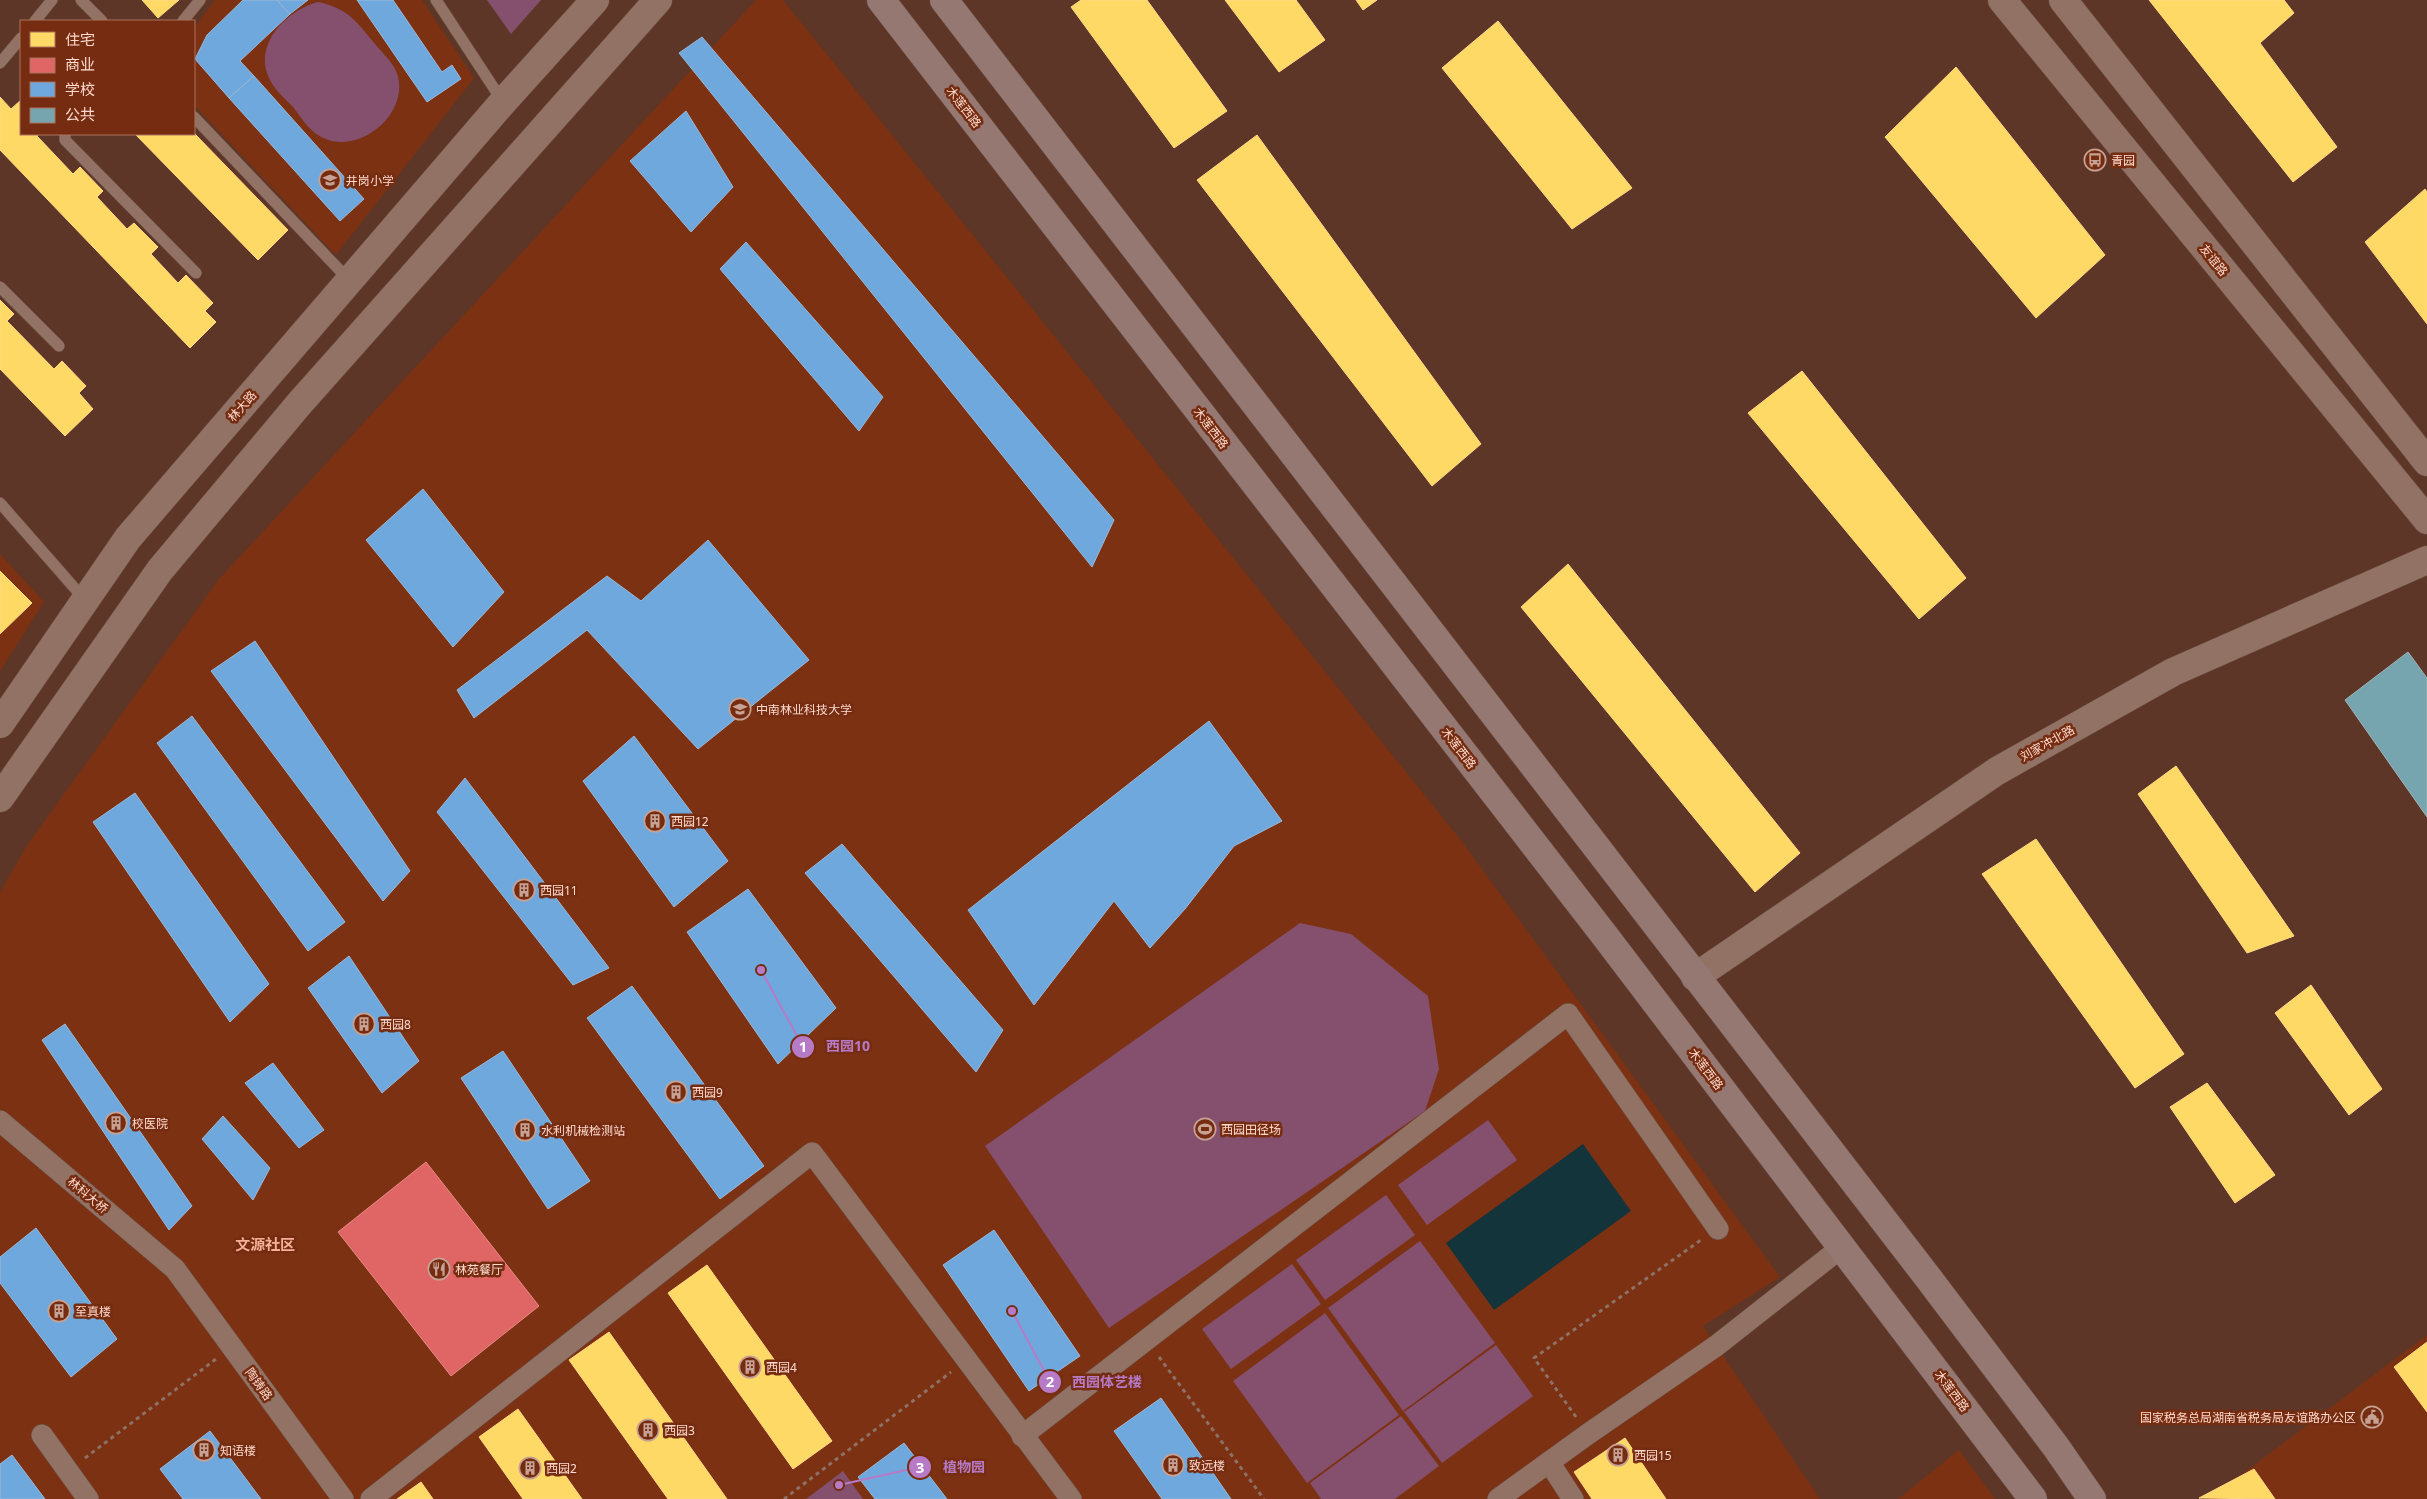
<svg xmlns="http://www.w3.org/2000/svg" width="2427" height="1499" font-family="'Noto Sans','Noto Sans SC',sans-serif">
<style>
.built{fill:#7c3112}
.green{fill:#854f6e}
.water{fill:#14343c}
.homes{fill:#ffd966;stroke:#ffd985}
.shops{fill:#e06666;stroke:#e98985}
.schools{fill:#6fa8dc;stroke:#9ab7d8}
.public{fill:#76a5af;stroke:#9fb5b8}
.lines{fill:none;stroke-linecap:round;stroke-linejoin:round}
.service-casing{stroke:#6c4f44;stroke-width:12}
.minor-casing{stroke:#6c4f44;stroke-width:22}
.secondary-casing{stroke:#6c4f44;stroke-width:29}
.primary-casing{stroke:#6c4f44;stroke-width:29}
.path{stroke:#8e7166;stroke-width:3;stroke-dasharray:4 4;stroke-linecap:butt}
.service{stroke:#917265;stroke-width:11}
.minor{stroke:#917265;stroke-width:21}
.secondary{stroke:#917265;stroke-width:28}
.primary{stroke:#957871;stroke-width:28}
.labels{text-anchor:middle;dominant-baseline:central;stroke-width:5;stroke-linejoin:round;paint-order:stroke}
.street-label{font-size:12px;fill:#fedace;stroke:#752c10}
.poi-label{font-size:12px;fill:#fedace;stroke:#752c10;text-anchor:start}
.quarter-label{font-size:15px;font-weight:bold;fill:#f4b098;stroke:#752c10}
.leader{fill:none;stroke:#b67ac6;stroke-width:2}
.callout-dot{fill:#b67ac6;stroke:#752c10;stroke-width:2}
.mark-label{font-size:15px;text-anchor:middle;font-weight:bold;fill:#fff}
.callout-label{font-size:14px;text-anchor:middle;font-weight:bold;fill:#b67ac6;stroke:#752c10;stroke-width:5;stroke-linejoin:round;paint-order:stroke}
</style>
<rect width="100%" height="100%" fill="#5e3627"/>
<!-- built -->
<g class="built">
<polygon points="215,0 422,0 474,78 336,255 194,105 194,28"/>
<polygon points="756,0 783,0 1460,839 1780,1277 1703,1326 1820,1499 0,1499 0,892 28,844 219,579"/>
<polygon points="0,554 44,602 0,671"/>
<polygon points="2427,1335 2427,1499 2209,1499"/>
<polygon points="1959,1450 1995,1499 1898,1499"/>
</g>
<!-- green -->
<g class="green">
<polygon points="487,0 541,0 511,34"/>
<path d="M318 2C349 9 356 21 375 44 381 51 389 59 394 67 407 89 394 117 375 130 359 142 336 147 318 135 308 129 300 116 293 107 284 98 274 89 269 78 253 44 287 10 318 2Z"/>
<polygon points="1300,923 1351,934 1428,996 1439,1069 1425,1111 1109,1328 985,1146"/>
<polygon points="1488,1120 1517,1160 1427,1225 1398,1185"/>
<polygon points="1386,1195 1415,1235 1325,1300 1296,1260"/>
<polygon points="1420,1241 1495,1343 1403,1411 1328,1308"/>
<polygon points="1292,1264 1321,1304 1231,1369 1202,1329"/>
<polygon points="1325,1313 1399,1415 1307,1483 1233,1381"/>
<polygon points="1496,1345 1533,1396 1442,1463 1404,1412"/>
<polygon points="1401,1416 1439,1466 1395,1499 1321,1499 1310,1483"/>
<polygon points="843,1471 863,1499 806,1499"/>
</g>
<!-- water -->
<polygon class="water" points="1583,1144 1631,1211 1494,1310 1446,1243"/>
<!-- homes -->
<g class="homes">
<polygon points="142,0 179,0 158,18"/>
<polygon points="1081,0 1147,0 1227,111 1174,148 1071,7"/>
<polygon points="1225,0 1296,0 1325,40 1279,72"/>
<polygon points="1356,0 1377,0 1363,10"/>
<polygon points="2149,0 2284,0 2294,13 2260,43 2337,147 2293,182"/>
<polygon points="1498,21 1632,188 1572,229 1442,68"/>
<polygon points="1956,67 2105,255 2036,318 1885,137"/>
<polygon points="0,97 11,109 21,100 21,134 39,134 37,136 73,174 80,167 103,191 97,197 127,229 134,223 158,247 151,254 178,283 186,275 213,303 205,311 216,322 190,348 0,150"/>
<polygon points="194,133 288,230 258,260 135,134"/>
<polygon points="1257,135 1481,444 1432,486 1197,180"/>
<polygon points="2425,189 2427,192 2427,324 2365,242"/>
<polygon points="0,300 14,314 7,321 54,369 62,361 86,386 79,393 93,409 65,436 0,369"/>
<polygon points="1802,371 1966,578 1919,619 1748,413"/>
<polygon points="1568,564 1800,853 1755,892 1521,607"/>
<polygon points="0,571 32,603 0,634"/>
<polygon points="2176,766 2294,936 2247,953 2138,794"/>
<polygon points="2036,839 2184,1054 2135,1088 1982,874"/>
<polygon points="2311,985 2382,1089 2349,1115 2275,1013"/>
<polygon points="2207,1083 2275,1175 2235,1203 2170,1107"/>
<polygon points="707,1265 832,1441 793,1469 668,1293"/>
<polygon points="609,1332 727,1499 668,1499 569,1360"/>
<polygon points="2427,1342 2427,1412 2394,1367"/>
<polygon points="518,1409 582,1499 523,1499 479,1437"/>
<polygon points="1625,1438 1666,1499 1592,1499 1574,1472"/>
<polygon points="2254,1469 2275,1499 2199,1498"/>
<polygon points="421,1482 433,1499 397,1499"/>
</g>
<!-- shops -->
<polygon class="shops" points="426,1162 539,1306 451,1376 338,1232"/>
<!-- schools -->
<g class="schools">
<polygon points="243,0 277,0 290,14 240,61 254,76 229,98 195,59 207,35"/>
<polygon points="277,0 308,0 290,14"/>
<polygon points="357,0 393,0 442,72 452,65 461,79 427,102"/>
<polygon points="702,37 1114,520 1092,567 679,53"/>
<polygon points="254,76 364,199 340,221 229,98"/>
<polygon points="686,111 733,187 691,232 630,161"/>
<polygon points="746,242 883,397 859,431 720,269"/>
<polygon points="423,489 504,592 453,647 366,540"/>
<polygon points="708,540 809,660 698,749 587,630 474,718 457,690 607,576 641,601"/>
<polygon points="255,641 410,871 383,901 211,671"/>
<polygon points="192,716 345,922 308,951 157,743"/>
<polygon points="1209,721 1282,821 1234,846 1185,909 1150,948 1114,901 1034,1005 968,910"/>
<polygon points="634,736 728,861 674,907 583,781"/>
<polygon points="465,778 609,968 573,985 437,812"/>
<polygon points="135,793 269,984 230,1022 93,822"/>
<polygon points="842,844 1003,1030 976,1072 805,873"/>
<polygon points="748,889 836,1008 778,1064 687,932"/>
<polygon points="349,956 419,1061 382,1093 308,988"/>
<polygon points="632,986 764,1166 720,1199 587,1018"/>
<polygon points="65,1024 192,1206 169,1230 42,1040"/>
<polygon points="503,1051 590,1181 548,1209 461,1078"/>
<polygon points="273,1063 324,1130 299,1148 245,1083"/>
<polygon points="223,1116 270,1168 253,1200 202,1139"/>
<polygon points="36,1228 117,1339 71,1377 0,1283 0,1257"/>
<polygon points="994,1230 1080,1356 1029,1391 943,1265"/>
<polygon points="1161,1398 1231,1499 1162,1499 1114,1431"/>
<polygon points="210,1431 261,1499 183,1499 160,1469"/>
<polygon points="904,1443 947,1499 875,1499 858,1477"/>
<polygon points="12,1455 45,1499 0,1499 0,1464"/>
</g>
<!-- public -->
<polygon class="public" points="2408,652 2427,678 2427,817 2345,700"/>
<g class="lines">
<!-- service casing -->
<g class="service-casing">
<g id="service">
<polyline points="81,0 102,21"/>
<polyline points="436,0 503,102"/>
<polyline points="35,21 52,0"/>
<polyline points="183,21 200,0"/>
<polyline points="0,63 21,38"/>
<polyline points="194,117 349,280"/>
<polyline points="65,134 65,140 196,273"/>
<polyline points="0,287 59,346"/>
<polyline points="0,503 85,600"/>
</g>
</g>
<!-- minor casing -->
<g class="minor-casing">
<g id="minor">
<polyline points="0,1121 175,1269 343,1499"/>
<polyline points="42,1435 88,1499"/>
<polyline points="1022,1436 1568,1014 1718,1229"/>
<polyline points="1549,1462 1573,1499"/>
<polyline points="371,1499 812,1153 1071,1499"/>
<polyline points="1498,1499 1588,1434 1716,1346 1842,1247"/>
</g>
</g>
<!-- secondary casing -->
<g class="secondary-casing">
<g id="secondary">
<polyline points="2002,0 2427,520"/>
<polyline points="2063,0 2427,462"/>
<polyline points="0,724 128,538 503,102 595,0"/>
<polyline points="0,798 160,570 299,404 658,0"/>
<polyline points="1695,977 1997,771 2173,672 2427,560"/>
</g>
</g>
<!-- primary casing -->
<g class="primary-casing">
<g id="primary">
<polyline points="881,0 1605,936 2033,1499"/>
<polyline points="944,0 1926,1275 2056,1447 2092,1499"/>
</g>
</g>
<!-- path -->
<g class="path">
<polyline points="1159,1357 1264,1499"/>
<polyline points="1576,1417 1534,1358 1701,1240"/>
<polyline points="85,1458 216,1359"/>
<polyline points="784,1499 951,1372"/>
</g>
<!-- service -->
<use href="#service" class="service"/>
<!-- minor -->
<use href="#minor" class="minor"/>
<!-- secondary -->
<use href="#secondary" class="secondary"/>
<!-- primary -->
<use href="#primary" class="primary"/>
</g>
<!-- icons -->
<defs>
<g id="bus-ring" transform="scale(1.125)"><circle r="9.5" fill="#752c10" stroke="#c6a194" stroke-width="1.5"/><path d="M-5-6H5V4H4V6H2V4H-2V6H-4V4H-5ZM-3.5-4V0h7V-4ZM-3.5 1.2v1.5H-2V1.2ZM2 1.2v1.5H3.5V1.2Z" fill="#c6a194"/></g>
<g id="school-ring" transform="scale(1.125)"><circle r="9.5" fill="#752c10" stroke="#c6a194" stroke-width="1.5"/><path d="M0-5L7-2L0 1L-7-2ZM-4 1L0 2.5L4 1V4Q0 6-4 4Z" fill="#c6a194"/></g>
<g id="university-ring" transform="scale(1.125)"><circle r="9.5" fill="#752c10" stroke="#c6a194" stroke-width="1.5"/><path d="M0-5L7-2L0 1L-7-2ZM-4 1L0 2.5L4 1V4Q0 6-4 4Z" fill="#c6a194"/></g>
<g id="building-ring" transform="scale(1.125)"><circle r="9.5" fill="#752c10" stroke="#c6a194" stroke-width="1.5"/><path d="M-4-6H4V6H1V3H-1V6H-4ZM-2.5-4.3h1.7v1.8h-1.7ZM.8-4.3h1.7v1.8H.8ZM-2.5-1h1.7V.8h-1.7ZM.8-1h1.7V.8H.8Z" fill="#c6a194"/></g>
<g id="stadium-ring" transform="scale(1.125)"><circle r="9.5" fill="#752c10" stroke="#c6a194" stroke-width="1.5"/><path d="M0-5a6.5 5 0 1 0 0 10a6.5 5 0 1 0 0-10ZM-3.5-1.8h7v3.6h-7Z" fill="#c6a194"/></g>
<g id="restaurant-ring" transform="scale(1.125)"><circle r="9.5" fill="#752c10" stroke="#c6a194" stroke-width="1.5"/><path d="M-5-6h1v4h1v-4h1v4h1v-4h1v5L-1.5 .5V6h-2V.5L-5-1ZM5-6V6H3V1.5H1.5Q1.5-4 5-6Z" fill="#c6a194"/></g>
<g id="civic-ring" transform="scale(1.125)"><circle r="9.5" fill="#752c10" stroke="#c6a194" stroke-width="1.5"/><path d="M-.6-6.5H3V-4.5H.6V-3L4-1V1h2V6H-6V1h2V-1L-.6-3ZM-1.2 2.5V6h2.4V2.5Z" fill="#c6a194"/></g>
</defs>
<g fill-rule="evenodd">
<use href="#bus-ring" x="2095" y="160"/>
<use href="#school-ring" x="330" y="180"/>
<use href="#university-ring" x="740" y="709"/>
<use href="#building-ring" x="655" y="821"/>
<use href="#building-ring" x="524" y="890"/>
<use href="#building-ring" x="364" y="1024"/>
<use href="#building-ring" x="676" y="1092"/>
<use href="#building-ring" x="116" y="1123"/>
<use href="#stadium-ring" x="1205" y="1129"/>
<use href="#building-ring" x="525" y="1130"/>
<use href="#restaurant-ring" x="439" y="1269"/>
<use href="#building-ring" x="59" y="1311"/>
<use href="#building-ring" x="750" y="1367"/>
<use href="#civic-ring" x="2372" y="1417"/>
<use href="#building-ring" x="648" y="1430"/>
<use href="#building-ring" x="204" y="1450"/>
<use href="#building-ring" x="1618" y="1455"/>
<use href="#building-ring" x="1173" y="1465"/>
<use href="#building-ring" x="530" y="1468"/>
</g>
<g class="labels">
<!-- street labels -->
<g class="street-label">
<text transform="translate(964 107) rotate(52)">木莲西路</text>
<text transform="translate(2214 260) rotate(51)">友谊路</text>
<text transform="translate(242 406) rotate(-49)">林大路</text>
<text transform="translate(1211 428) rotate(52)">木莲西路</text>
<text transform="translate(2047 743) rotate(-29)">刘家冲北路</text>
<text transform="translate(1459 748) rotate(52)">木莲西路</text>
<text transform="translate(1706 1069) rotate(53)">木莲西路</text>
<text transform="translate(88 1195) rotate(40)">林科大桥</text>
<text transform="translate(259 1384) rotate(54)">陶铸路</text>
<text transform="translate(1952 1391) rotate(53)">木莲西路</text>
</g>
<!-- poi labels -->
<g class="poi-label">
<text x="2111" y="160">青园</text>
<text x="346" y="180">井岗小学</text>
<text x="756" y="709">中南林业科技大学</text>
<text x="671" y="821">西园12</text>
<text x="540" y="890">西园11</text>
<text x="380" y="1024">西园8</text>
<text x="692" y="1092">西园9</text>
<text x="132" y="1123">校医院</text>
<text x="1221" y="1129">西园田径场</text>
<text x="541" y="1130">水利机械检测站</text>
<text x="455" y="1269">林苑餐厅</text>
<text x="75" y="1311">至真楼</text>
<text x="766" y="1367">西园4</text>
<text x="2356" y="1417" text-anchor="end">国家税务总局湖南省税务局友谊路办公区</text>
<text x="664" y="1430">西园3</text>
<text x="220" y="1450">知语楼</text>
<text x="1634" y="1455">西园15</text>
<text x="1189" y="1465">致远楼</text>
<text x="546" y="1468">西园2</text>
</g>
<!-- quarter labels -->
<g class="quarter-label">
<text x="265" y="1244">文源社区</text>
</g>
</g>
<!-- callouts -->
<path class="leader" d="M761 970L803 1047M1012 1311L1050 1382M839 1485L920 1467"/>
<g class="callout-dot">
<circle cx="761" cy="970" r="5"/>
<circle cx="1012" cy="1311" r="5"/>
<circle cx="839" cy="1485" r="5"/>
<circle cx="803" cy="1047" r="12"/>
<circle cx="1050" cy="1382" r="12"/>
<circle cx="920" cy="1467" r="12"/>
</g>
<g class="mark-label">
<text x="803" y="1052">1</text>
<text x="1050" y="1387">2</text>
<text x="920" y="1473">3</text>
</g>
<g class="callout-label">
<text x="848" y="1051">西园10</text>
<text x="1107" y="1387">西园体艺楼</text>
<text x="964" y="1472">植物园</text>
</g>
<!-- legend -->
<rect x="20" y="20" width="175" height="115" fill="#752c10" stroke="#ac725c"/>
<rect x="30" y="32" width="25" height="15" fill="#ffd966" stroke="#ac725c"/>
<text x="65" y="45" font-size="15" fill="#fedace">住宅</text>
<rect x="30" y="58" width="25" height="15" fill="#e06666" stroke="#ac725c"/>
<text x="65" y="70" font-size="15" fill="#fedace">商业</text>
<rect x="30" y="82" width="25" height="15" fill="#6fa8dc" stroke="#ac725c"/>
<text x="65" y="95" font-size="15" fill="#fedace">学校</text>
<rect x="30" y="108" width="25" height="15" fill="#76a5af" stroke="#ac725c"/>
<text x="65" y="120" font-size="15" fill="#fedace">公共</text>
</svg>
